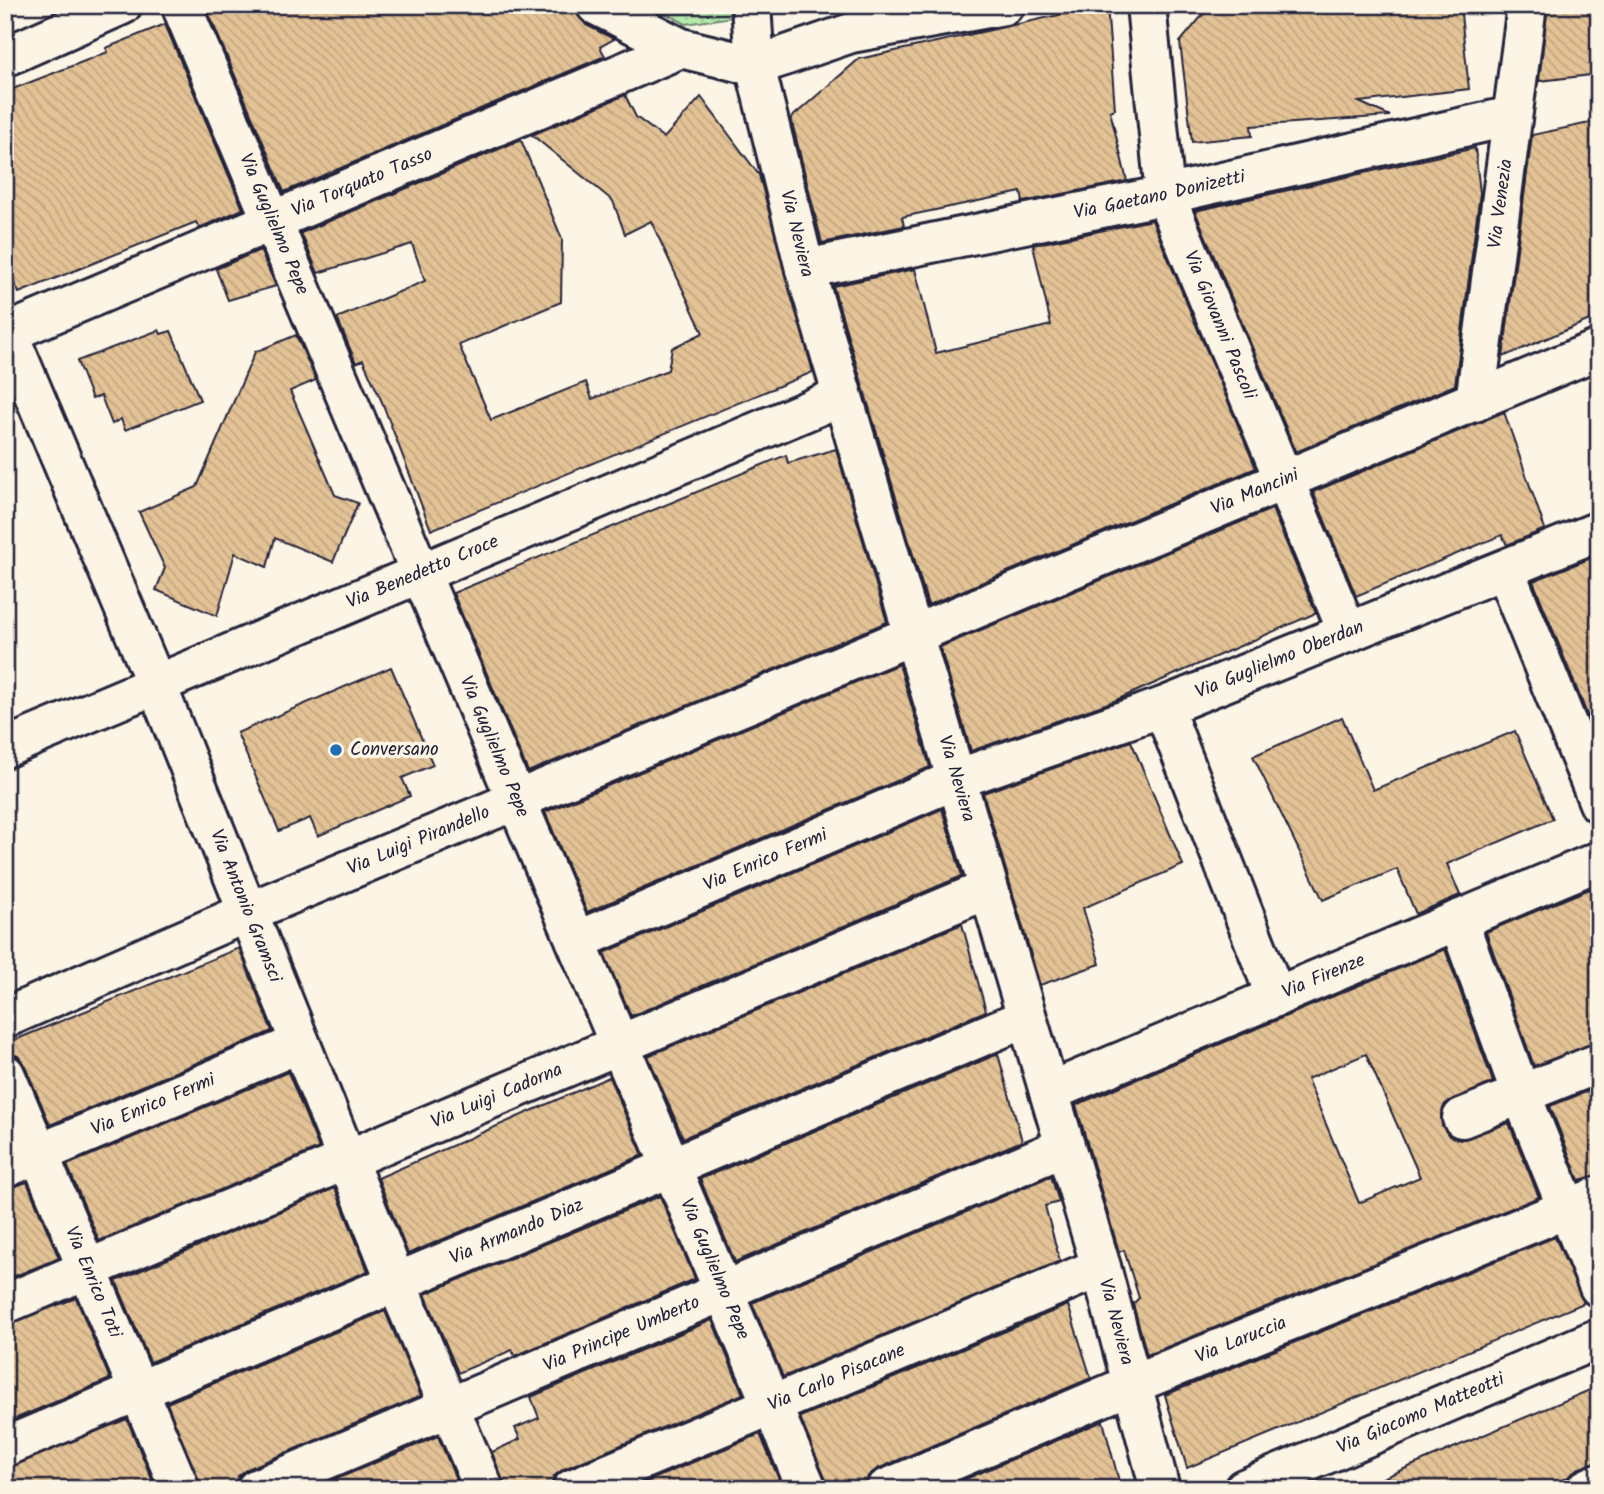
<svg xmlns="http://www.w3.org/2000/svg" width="1604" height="1494" font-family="Kalam,sans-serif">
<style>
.park{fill:url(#park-dots);stroke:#6c8673;stroke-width:2}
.building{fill:url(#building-back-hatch);stroke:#22223b;stroke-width:2;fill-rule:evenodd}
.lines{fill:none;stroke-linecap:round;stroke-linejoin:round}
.minor-casing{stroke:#22223b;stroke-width:44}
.minor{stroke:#fcf5e5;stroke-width:38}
.poi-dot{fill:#1f6fb2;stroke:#fcf5e5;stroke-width:2.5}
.labels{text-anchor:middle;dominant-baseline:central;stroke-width:7;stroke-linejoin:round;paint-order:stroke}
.street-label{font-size:19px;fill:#22223b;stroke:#fcf5e5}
.poi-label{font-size:19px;fill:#22223b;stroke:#fcf5e5;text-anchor:start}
</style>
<defs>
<pattern id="park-dots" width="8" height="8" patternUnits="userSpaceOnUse" patternTransform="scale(1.75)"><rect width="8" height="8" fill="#b6eaab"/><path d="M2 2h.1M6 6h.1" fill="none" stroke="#9cc894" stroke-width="1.8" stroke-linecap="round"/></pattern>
<pattern id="building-back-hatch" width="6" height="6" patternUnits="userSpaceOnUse" patternTransform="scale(1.75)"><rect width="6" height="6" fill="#e3c295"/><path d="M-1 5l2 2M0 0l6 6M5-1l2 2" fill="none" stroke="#c2a681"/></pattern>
</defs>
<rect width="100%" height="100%" fill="#fcf5e5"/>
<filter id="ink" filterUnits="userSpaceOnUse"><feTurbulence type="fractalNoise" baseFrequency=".0143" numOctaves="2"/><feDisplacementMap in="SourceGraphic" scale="14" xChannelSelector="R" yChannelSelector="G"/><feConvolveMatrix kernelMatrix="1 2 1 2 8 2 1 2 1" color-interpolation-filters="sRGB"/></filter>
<g filter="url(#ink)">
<!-- park -->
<polygon class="park" points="650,5 738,5 739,16 686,24"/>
<!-- building -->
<g class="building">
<polygon points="210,5 564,5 576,12 586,25 614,39 600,47 605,56 284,192 206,7"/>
<polygon points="1104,5 1107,5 1115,109 1110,111 1127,181 1023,202 1021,192 902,217 904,226 822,243 791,118 859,59"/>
<polygon points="1211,5 1460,5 1469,89 1359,102 1390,116 1251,126 1252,136 1192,142 1180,42"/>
<polygon points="1548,5 1599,5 1599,74 1539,81"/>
<polygon points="165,24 243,209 199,228 196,222 19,293 5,262 5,92 108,52 106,48"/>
<polygon points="625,95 636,117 664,138 701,97 759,175 813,372 431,530 382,402 363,360 356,363 337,318 425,281 412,244 318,273 301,233 521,140 562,239 561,302 459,345 491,420 586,382 592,399 668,370 672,348 703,333 651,221 625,234 613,201 532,135"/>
<polygon points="1599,121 1599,316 1503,357 1532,135"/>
<polygon points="1475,148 1480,193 1455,385 1296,452 1195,211"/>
<polygon points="1152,220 1256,468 928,605 833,286 915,269 936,353 1051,325 1033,245"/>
<polygon points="260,250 276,286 228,300 216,269"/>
<polygon points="159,330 161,334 171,331 200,400 125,430 121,419 112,424 101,396 92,399 77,361"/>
<polygon points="296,335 316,380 290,391 335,495 358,503 333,562 275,538 267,567 235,553 217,616 156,590 165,568 139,512 197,487 255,352"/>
<polygon points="1504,412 1545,529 1507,545 1502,535 1356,596 1313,492"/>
<polygon points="836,449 887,622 528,772 453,593 786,455 788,463"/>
<polygon points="1272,509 1316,613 1114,701 971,751 940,647"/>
<polygon points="1599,555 1599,744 1533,581"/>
<polygon points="899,664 930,767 587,912 545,812"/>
<polygon points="391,667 433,765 402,778 410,796 318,836 310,818 279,831 237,733"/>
<polygon points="1342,717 1373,790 1515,731 1553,819 1447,864 1460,895 1416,914 1397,869 1323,900 1253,756"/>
<polygon points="1131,741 1183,865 1083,908 1100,964 1040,985 983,793"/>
<polygon points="942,809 962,876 631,1016 604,953"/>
<polygon points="1599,885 1599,1042 1534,1066 1486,932"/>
<polygon points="962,924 986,1011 683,1138 648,1056"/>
<polygon points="239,948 272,1031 50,1125 25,1066 18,1056 5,1053 5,1044"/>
<path d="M1445 949 1493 1082 1445 1104 1441 1114 1442 1125 1449 1136 1460 1140 1509 1123 1539 1197 1147 1355 1133 1304 1139 1298 1124 1250 1119 1252 1076 1105ZM1366 1054 1420 1177 1359 1203 1307 1079Z"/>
<polygon points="998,1054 1022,1141 735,1262 700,1179"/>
<polygon points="288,1072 319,1148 99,1241 67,1165"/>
<polygon points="609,1077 643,1155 408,1254 378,1178"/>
<polygon points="1599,1087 1599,1175 1579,1180 1550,1106"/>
<polygon points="1051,1176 1059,1202 1045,1206 1060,1261 783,1377 752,1303"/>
<polygon points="27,1182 59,1258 5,1280 5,1189"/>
<polygon points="335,1188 368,1271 150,1362 116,1281"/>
<polygon points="660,1196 695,1279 515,1356 512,1350 458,1373 425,1294"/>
<polygon points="1555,1237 1584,1303 1187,1468 1165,1395"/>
<polygon points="76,1298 110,1379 5,1423 5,1325"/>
<polygon points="1068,1305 1091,1378 877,1469 868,1476 865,1489 828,1489 800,1417"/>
<polygon points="385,1311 421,1396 247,1469 238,1476 235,1489 201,1489 167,1403"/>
<polygon points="712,1320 743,1394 564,1469 554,1476 551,1489 505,1489 492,1452 520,1439 515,1428 539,1418 531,1397"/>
<polygon points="1599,1386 1599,1462 1577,1469 1567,1478 1543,1489 1357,1489"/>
<polygon points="127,1419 156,1489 5,1489 5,1468"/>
<polygon points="1103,1421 1121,1489 942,1489"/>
<polygon points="760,1434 783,1489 629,1489"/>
<polygon points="438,1436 460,1489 313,1489"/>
</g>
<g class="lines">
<!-- minor casing -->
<g class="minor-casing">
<g id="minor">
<path id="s1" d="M181 5 807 1489"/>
<polyline points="596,5 681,48 755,66"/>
<path id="s2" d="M751 5 755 66 805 269 1101 1267 1160 1489"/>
<path id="s3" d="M1146 5 1165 195 1348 633"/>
<polyline points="5,57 122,5"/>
<polyline points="755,66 851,33 1004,5"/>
<path id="s4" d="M805 269 1165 195 1512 116"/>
<path id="s5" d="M5 326 157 686 397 1284 484 1489"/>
<path id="s6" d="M5 334 681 48"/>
<path id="s7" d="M1475 402 1527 5"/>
<polyline points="1505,571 1599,803"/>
<polyline points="1163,707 1276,997"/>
<path id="s8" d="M5 748 842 396"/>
<polyline points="1458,920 1521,1094 1599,1287"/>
<path id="s9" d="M576 941 957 779 1163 707 1599 531"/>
<path id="s10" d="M5 1018 248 912 1599 349"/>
<path id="s11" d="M5 1074 180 1489"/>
<path id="s12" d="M1049 1092 1599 861"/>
<polyline points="1462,1118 1599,1063"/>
<path id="s13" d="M5 1168 300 1043"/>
<path id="s14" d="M5 1304 988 889"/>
<path id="s15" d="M5 1447 1026 1018"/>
<path id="s16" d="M256 1489 1064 1147"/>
<path id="s17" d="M572 1489 1101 1267"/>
<path id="s18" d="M886 1489 1135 1383 1599 1196"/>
<path id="s19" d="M1244 1489 1599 1338"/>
<polyline points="1586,1489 1599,1483"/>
</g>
</g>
<!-- minor -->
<use href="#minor" class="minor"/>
</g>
</g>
<!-- markers -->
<circle class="poi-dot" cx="336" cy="750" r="7"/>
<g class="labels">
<!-- street labels -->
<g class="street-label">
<text stroke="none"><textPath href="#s6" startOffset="388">Via Torquato Tasso</textPath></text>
<text stroke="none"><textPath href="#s4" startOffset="362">Via Gaetano Donizetti</textPath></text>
<text stroke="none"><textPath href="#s7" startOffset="200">Via Venezia</textPath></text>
<text stroke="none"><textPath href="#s1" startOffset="238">Via Guglielmo Pepe</textPath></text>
<text stroke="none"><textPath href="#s2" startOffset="234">Via Neviera</textPath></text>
<text stroke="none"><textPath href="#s3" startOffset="332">Via Giovanni Pascoli</textPath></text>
<text stroke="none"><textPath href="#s10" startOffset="1356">Via Mancini</textPath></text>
<text stroke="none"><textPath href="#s8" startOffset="453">Via Benedetto Croce</textPath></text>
<text stroke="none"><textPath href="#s9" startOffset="758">Via Guglielmo Oberdan</textPath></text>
<text stroke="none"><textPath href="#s1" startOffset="805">Via Guglielmo Pepe</textPath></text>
<text stroke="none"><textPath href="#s2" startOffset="802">Via Neviera</textPath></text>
<text stroke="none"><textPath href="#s10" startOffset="450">Via Luigi Pirandello</textPath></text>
<text stroke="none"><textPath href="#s9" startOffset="206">Via Enrico Fermi</textPath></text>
<text stroke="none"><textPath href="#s5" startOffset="628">Via Antonio Gramsci</textPath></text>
<text stroke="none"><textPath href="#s12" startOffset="298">Via Firenze</textPath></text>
<text stroke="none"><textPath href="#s14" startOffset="534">Via Luigi Cadorna</textPath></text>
<text stroke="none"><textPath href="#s13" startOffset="161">Via Enrico Fermi</textPath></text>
<text stroke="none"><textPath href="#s15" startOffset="555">Via Armando Diaz</textPath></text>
<text stroke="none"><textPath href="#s1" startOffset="1372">Via Guglielmo Pepe</textPath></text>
<text stroke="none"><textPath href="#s11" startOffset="226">Via Enrico Toti</textPath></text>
<text stroke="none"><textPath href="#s2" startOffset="1368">Via Neviera</textPath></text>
<text stroke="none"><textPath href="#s16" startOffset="397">Via Principe Umberto</textPath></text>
<text stroke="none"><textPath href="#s18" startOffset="385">Via Laruccia</textPath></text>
<text stroke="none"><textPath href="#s17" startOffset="287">Via Carlo Pisacane</textPath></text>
<text stroke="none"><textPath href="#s19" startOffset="192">Via Giacomo Matteotti</textPath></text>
</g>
<!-- poi labels -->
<g class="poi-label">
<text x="350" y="750">Conversano</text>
</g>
</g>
<!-- margin -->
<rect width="1604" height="1494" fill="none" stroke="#fcf5e5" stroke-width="28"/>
<rect x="14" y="14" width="1576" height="1466" fill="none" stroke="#22223b" stroke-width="2.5" filter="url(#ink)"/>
</svg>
